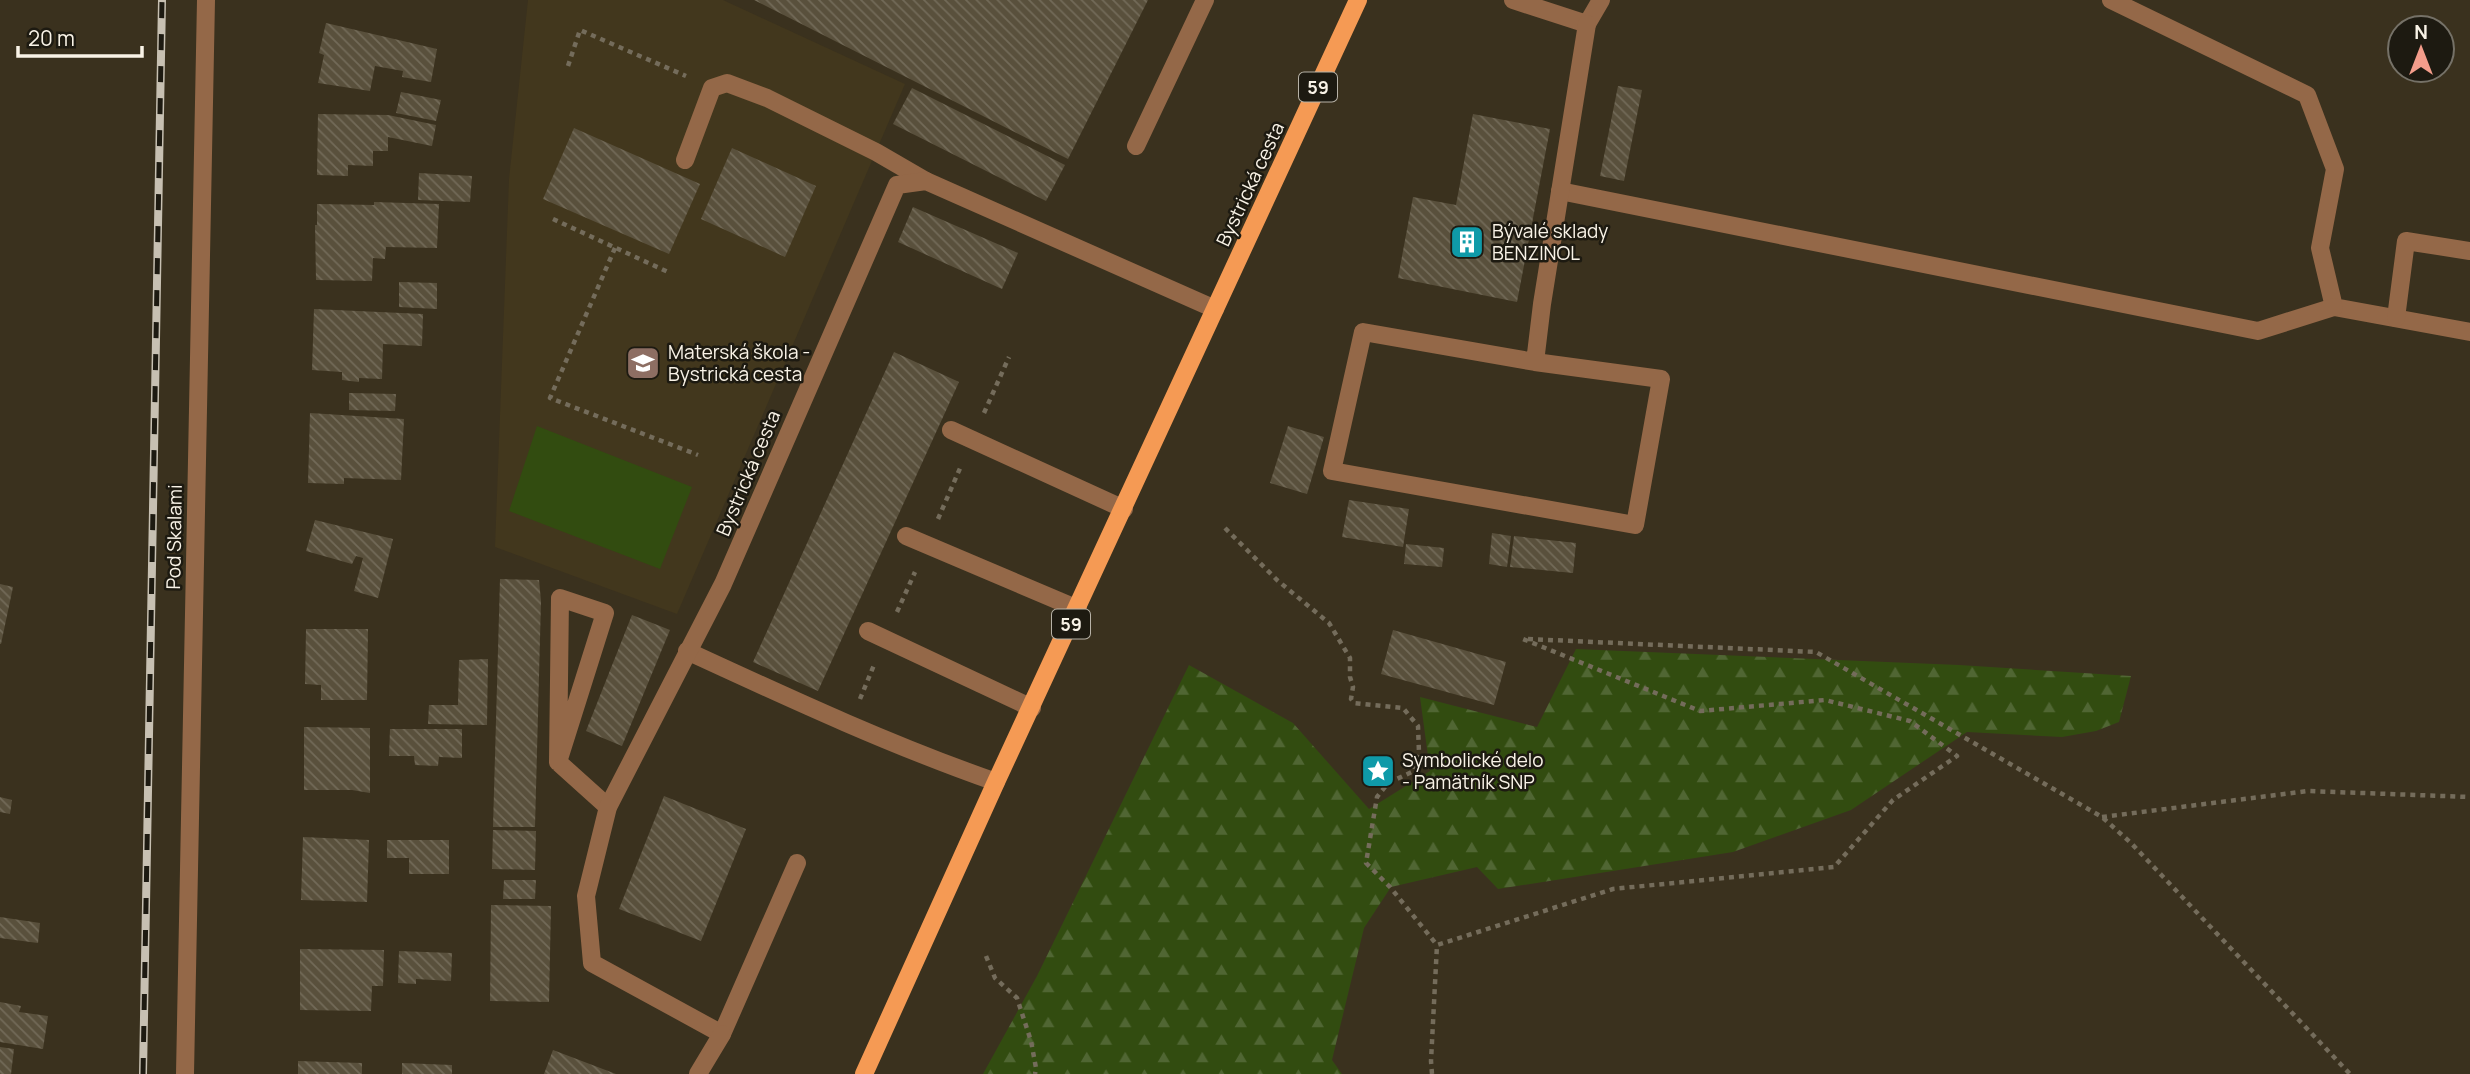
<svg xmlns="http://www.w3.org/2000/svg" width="2470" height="1074" font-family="Manrope,sans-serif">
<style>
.built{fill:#42371d}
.forest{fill:url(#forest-firs)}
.pitch{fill:#324c10}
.building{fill:url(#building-back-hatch)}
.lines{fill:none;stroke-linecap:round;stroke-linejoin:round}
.path{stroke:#746c5b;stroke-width:4.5;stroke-dasharray:5 5;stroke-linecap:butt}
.lane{stroke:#946848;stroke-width:18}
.street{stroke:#946848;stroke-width:18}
.primary{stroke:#f59a54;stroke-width:18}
.rail-casing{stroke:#c7c0b2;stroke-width:8}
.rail{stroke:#1d1a11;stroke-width:5;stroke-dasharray:16;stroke-linecap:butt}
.labels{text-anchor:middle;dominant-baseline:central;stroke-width:5;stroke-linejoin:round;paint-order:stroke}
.shield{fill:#1d1a11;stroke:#b7b2a7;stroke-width:2}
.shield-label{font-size:18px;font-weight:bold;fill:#f9f3e7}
.street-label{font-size:19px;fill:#f9f3e7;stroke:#1d1a11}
.poi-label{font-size:19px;fill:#f9f3e7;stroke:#1d1a11;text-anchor:start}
</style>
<defs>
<pattern id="forest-firs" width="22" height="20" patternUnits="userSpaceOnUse" patternTransform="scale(1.75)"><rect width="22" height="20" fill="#324c10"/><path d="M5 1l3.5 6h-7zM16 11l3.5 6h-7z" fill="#506633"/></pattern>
<pattern id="building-back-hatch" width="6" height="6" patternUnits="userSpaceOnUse" patternTransform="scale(1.75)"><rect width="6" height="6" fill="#59503c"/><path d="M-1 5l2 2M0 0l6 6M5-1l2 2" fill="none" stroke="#726a58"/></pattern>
</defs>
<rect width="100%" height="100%" fill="#3a311e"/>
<!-- built -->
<polygon class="built" points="528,0 723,0 905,84 677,614 495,547 509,179"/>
<!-- forest -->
<polygon class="forest" points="1576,649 1959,665 2131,676 2119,722 2096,731 2062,737 1967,732 1851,810 1733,852 1498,889 1477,867 1391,887 1364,928 1332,1060 1342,1074 983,1074 1037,976 1189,665 1293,723 1369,809 1430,771 1420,697 1537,727"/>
<!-- pitch -->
<polygon class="pitch" points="537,426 692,487 660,569 509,511"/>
<!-- building -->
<g class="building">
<polygon points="754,0 1148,0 1068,159"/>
<polygon points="326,23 437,49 431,82 402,77 403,71 375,66 370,91 318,83 324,55 319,53"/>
<polygon points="1618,86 1642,90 1624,181 1600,176"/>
<polygon points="912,88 1065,165 1046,201 893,124"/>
<polygon points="401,92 441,100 436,121 396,113"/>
<polygon points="318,114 388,115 436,125 432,146 388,137 388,151 373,151 373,166 348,165 348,176 317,175"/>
<polygon points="1473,114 1550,129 1517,302 1398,278 1413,197 1456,205"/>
<polygon points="574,128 700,184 669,254 543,199"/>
<polygon points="732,148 816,186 785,257 701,219"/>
<polygon points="419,173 472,176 470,202 418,200"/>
<polygon points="374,202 439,204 437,248 386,247 385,259 373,258 372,281 316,280 315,225 317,225 317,204 374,205"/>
<polygon points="913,207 1018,253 1002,289 898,242"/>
<polygon points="399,282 437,283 437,309 399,307"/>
<polygon points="314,309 423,314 422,346 383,344 382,379 359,378 359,382 342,380 342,372 312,370"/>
<polygon points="894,352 959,382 818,691 753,662"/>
<polygon points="349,393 396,394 395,411 349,410"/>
<polygon points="310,413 404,419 401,480 344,478 344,484 308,483"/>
<polygon points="1288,426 1324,437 1307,494 1270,483"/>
<polygon points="1349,500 1409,509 1403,547 1342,537"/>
<polygon points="315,520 393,539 378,598 354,591 363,558 356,556 352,564 306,551"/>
<polygon points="1492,533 1511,536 1507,567 1489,564"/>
<polygon points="1514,536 1576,543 1573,573 1510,567"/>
<polygon points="1406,544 1444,548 1442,567 1404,564"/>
<polygon points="500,579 539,580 541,601 535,827 493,827"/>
<polygon points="0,584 13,587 1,644 0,644"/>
<polygon points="632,615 670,630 622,746 586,731"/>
<polygon points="306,629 368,629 367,700 321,700 321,685 305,684"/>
<polygon points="1393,630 1506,662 1494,705 1381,674"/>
<polygon points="488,659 487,725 428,724 429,705 458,705 459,660"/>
<polygon points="304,727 370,728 370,793 352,790 304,790"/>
<polygon points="390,729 462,729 462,758 439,757 438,766 415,765 414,756 389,756"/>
<polygon points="664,796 746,829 701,941 619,909"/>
<polygon points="0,797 12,800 10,814 0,812"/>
<polygon points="493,830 536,831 535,870 492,869"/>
<polygon points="303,837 369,840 367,902 301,900"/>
<polygon points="387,840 449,840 449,874 409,874 409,858 387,858"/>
<polygon points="504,880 536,880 535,899 503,899"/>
<polygon points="491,905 551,906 549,1002 490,1001"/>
<polygon points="0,917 40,923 38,943 0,938"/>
<polygon points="300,949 384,950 383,986 372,986 371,1011 300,1010"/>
<polygon points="399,951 452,953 451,981 416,979 416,984 398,983"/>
<polygon points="0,1002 21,1006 19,1012 48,1016 43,1049 0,1042"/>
<polygon points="0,1047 14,1049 11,1074 0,1074"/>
<polygon points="553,1050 616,1074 544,1074"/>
<polygon points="298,1061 362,1063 362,1074 298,1074"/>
<polygon points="402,1063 452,1065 452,1074 402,1074"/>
</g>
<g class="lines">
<!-- path -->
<g class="path">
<polyline points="568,66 580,30 686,76"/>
<polyline points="553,219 668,272"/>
<polyline points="615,248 550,398 698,455"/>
<polyline points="984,413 1009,357"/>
<polyline points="938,519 961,466"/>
<polyline points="1225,528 1277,580 1329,623 1350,658 1350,677 1353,687 1351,699 1354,703 1403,708 1418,726 1419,753 1414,771 1388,783 1377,797 1366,863 1390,887 1437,945 1613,889 1834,867 1893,800 1957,756 1910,721 1825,700 1700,711 1523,639"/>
<polyline points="897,612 915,572"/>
<polyline points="1528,639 1816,652 2102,817 2131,843 2350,1074"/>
<polyline points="860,699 874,665"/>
<polyline points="2102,817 2308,791 2470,797"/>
<polyline points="986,956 995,978 1017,998 1031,1041 1036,1068 1035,1074"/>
<polyline points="1432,1074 1431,1061 1437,945"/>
</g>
<!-- lane -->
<g class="lane">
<polyline points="1513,0 1587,24 1601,0"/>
<polyline points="2111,0 2307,95 2335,169 2320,248 2334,307 2470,332"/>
<polyline points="1136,146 1205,0"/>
<polyline points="685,160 712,88 727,83 767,98 876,152 926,181"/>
<polyline points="1560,191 2258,331 2334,307"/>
<polyline points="2396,318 2406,241 2470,251"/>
<polyline points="1535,362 1661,379 1635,525 1332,471 1363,332 1535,362 1542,304 1587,24"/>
<polyline points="951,430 1124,509"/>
<polyline points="906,536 1078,609"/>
<polyline points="868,631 1032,708"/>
<path d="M687 651C789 698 890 745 996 782"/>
<polyline points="558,762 605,613 560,598 558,762 608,807"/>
</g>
<!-- street -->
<g class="street">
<polyline points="797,863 722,1034 592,963 586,896 608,807 723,584 897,185 926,181 1215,309"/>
<polyline points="185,1074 206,0"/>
<polyline points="698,1074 722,1034"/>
</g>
<!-- primary -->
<polyline class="primary" points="864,1074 996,782 1358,0"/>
<!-- rail casing -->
<g class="rail-casing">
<polyline id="rail" points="143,1074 162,0"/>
</g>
<!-- rail -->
<use href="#rail" class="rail"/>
</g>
<!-- icons -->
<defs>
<g id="building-square" transform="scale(1.75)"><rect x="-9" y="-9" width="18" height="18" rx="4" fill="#0f9aa8" stroke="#1d1a11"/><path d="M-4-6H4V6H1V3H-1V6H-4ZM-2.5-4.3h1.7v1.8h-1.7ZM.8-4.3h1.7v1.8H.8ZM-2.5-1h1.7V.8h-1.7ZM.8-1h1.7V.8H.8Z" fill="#fff"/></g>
<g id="school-square" transform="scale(1.75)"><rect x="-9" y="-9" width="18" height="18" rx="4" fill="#8d6e63" stroke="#1d1a11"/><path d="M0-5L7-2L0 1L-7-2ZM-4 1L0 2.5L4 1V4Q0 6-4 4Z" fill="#fff"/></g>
<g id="sight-square" transform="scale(1.75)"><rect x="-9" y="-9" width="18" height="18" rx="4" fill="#0f9aa8" stroke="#1d1a11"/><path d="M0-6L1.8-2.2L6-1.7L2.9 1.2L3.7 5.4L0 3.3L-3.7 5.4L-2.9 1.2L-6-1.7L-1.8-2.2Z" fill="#fff"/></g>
</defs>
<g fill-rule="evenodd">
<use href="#building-square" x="1467" y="242"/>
<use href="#school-square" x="643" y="363"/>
<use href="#sight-square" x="1378" y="771"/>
</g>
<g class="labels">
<!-- shield labels -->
<g class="shield">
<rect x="1299" y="72.5" width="38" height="29" rx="5"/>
<rect x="1052" y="609.5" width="38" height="29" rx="5"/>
</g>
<g class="shield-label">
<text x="1318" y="87">59</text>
<text x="1071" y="624">59</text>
</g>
<!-- street labels -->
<g class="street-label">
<text transform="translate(1250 184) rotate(-65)">Bystrická cesta</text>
<text transform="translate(748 473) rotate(-67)">Bystrická cesta</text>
<text transform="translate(174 537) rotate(-89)">Pod Skalami</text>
</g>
<!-- poi labels -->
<g class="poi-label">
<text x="1492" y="231">Bývalé sklady<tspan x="1492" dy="22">BENZINOL</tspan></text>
<text x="668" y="352">Materská škola -<tspan x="668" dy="22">Bystrická cesta</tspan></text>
<text x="1402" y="760">Symbolické delo<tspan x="1402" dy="22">- Pamätník SNP</tspan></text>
</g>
</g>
<!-- north arrow -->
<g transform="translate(2421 49)"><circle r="33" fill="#1d1a11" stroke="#757167" stroke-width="2"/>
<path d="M0-5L12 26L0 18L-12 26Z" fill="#f49d8b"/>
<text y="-10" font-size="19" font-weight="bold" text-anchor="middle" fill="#f9f3e7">N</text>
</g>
<!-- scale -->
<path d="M18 46v10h124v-10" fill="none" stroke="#f9f3e7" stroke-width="3.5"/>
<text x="28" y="46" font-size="21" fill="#f9f3e7" stroke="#1d1a11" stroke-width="5" paint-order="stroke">20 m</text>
</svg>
